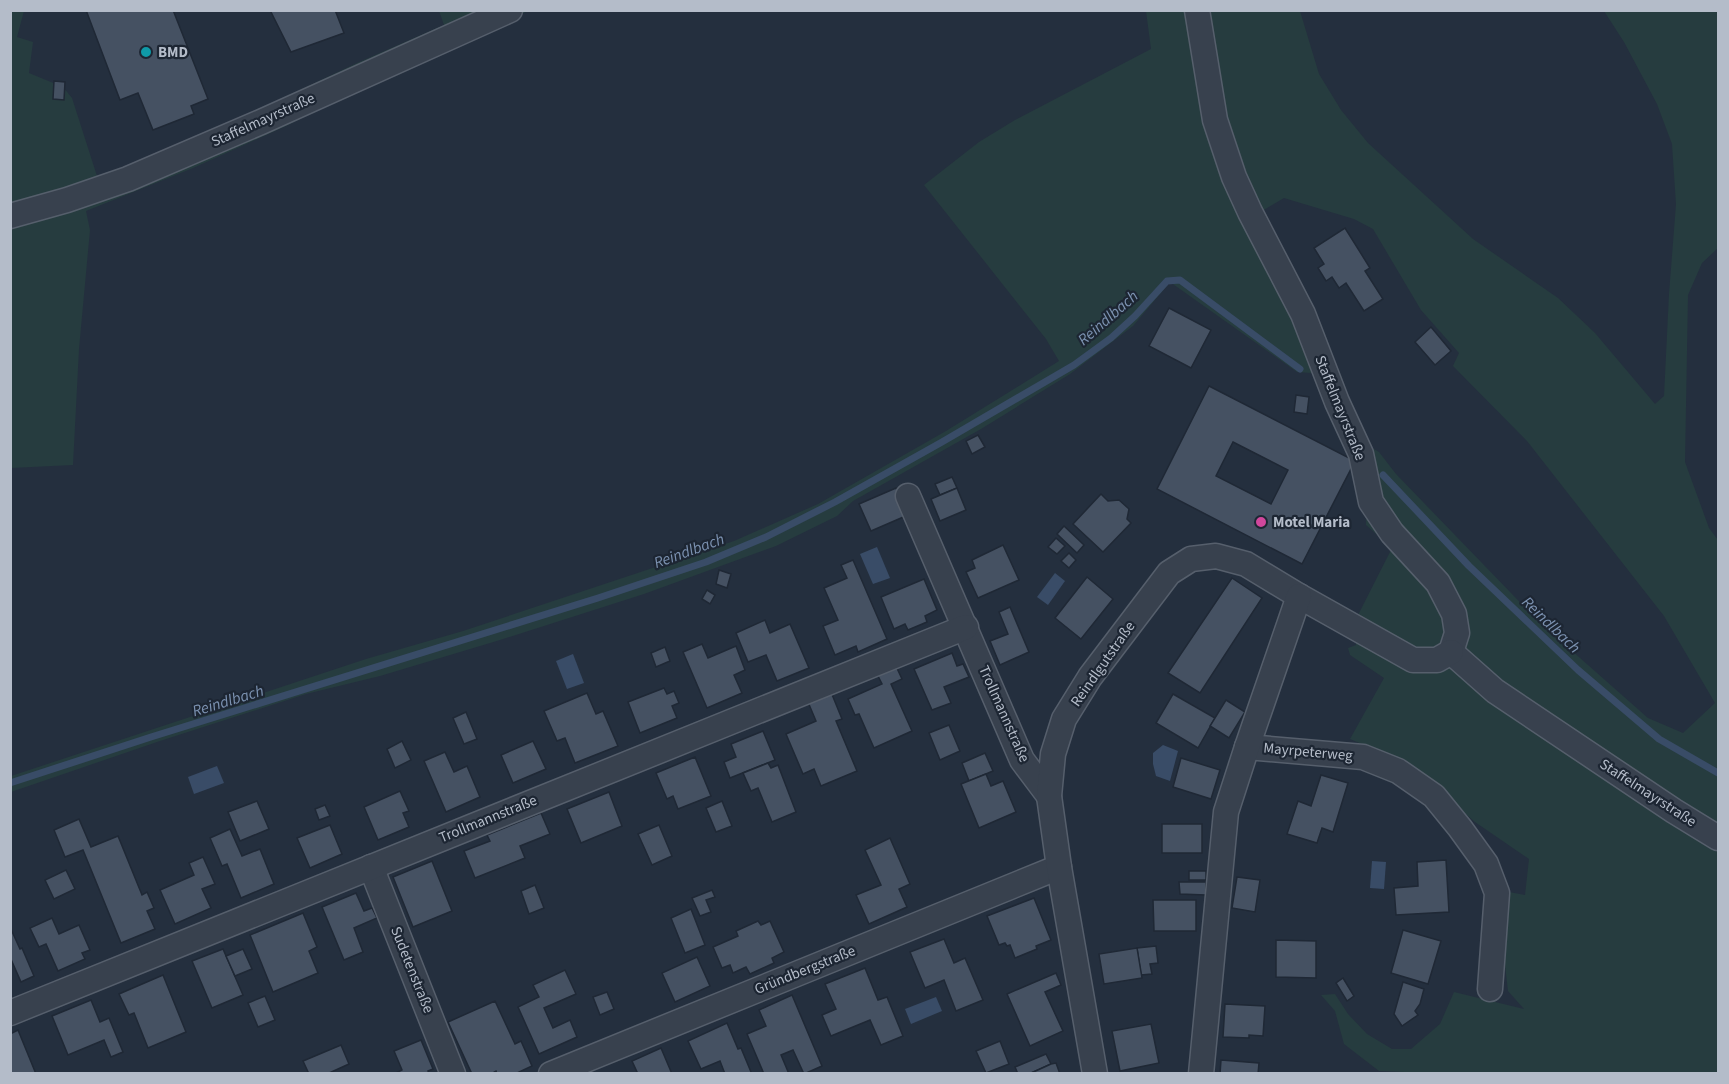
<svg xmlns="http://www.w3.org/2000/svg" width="1729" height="1084" font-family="'Source Sans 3',sans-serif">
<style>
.green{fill:#263c3f}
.water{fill:#394c67}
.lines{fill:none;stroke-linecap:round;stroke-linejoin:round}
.stream{stroke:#394c67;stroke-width:7}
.building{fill:#455162;stroke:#1f2835;stroke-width:1.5;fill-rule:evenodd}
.street-casing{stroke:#565f6c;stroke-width:27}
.street{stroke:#38414e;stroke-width:24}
.culture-dot{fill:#0f9aa8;stroke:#1d2633;stroke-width:2}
.hotel-dot{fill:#d1479c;stroke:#1d2633;stroke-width:2}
.labels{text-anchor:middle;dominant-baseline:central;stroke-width:4.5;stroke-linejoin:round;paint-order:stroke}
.poi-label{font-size:15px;font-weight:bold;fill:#b4bcc9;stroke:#1d2633;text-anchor:start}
.street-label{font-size:15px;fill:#b4bcc9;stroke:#1d2633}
.water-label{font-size:16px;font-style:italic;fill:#7c92b1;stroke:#1d2633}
</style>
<rect width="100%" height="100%" fill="#242f3e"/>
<!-- green -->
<g class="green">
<polygon points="10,11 24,11 17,37 33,42 29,73 63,87 72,98 97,176 177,148 357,63 444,25 439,11 528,11 361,88 286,126 193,168 86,211 90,230 79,349 73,465 11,468"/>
<polygon points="1146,11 1191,11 1201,78 1314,360 1311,373 1297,372 1170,282 1133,326 1070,374 981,429 853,501 837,516 776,546 644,594 500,640 380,676 306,694 160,741 11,792 11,776 366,659 463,631 734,541 818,504 946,431 1059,361 1046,339 924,185 979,142 1015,120 1151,49"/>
<polygon points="1203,11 1300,11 1319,74 1341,110 1368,143 1473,239 1558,298 1595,333 1655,404 1664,396 1669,294 1676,204 1672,144 1657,104 1624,42 1604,11 1718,11 1718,248 1702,263 1688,295 1685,462 1709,528 1718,540 1718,1073 1429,1073 1379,1071 1344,1044 1335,1011 1321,995 1335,994 1348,1014 1367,1034 1392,1049 1411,1049 1440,1024 1454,992 1524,1009 1508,991 1504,957 1509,892 1525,895 1529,859 1475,822 1405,762 1350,739 1384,678 1350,655 1348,648 1356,645 1355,621 1392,548 1366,525 1367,445 1379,452 1396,474 1537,620 1648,718 1683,733 1715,703 1664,616 1527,441 1453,366 1459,353 1421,310 1373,229 1354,219 1284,198 1257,214 1241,182"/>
</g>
<!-- water -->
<g class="water">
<polygon points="877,547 890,578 873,584 860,554"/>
<polygon points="1055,573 1065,581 1048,605 1037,597"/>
<polygon points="573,654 584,683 567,689 556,661"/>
<polygon points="1163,745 1178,751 1170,781 1156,776 1153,764 1153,753"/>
<polygon points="217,766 224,783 194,794 188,777"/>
<polygon points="1372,861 1386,862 1384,889 1370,888"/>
<polygon points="936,997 942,1011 911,1024 905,1009"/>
</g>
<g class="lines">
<!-- stream -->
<g class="stream">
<polyline points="1383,475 1469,566 1578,670 1659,739 1718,773"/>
<polyline points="10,783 151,737 598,598 706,562 766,537 835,502 942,442 1074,365 1111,338 1135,316 1167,281 1180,280 1300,369"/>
</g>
</g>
<!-- building -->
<g class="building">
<polygon points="86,10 173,10 208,99 191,106 194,114 153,130 138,93 120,100"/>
<polygon points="270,10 335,10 344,33 291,52"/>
<polygon points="54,81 65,82 64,100 53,99"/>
<polygon points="1345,228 1370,268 1365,271 1383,299 1364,311 1346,283 1339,288 1332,277 1326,281 1318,268 1324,264 1314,248"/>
<polygon points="1169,308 1211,330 1191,368 1149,346"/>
<polygon points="1431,327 1451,351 1435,365 1415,342"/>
<path d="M1209 386 1355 461 1302 564 1157 489ZM1233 442 1288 470 1271 504 1216 476Z"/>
<polygon points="1296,395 1309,397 1307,414 1294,412"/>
<polygon points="978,435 985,447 972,454 966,441"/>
<polygon points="952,477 957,488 940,495 935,484"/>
<polygon points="896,488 908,515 871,531 859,504"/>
<polygon points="957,488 966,510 940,521 931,499"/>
<polygon points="1101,494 1108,501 1119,500 1129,509 1127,519 1131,523 1103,552 1073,524"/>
<polygon points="1064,526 1084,545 1077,553 1057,534"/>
<polygon points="1056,538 1065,546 1057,554 1048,547"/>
<polygon points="1003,545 1019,580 978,598 966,572 975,568 972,560"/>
<polygon points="1069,553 1076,560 1069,568 1061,561"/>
<polygon points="853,560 887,639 858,652 856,646 835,655 823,626 838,620 824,588 847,578 841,565"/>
<polygon points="719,570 731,574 727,588 716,584"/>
<polygon points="1087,577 1113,599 1081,639 1055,618"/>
<polygon points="1232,578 1262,598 1200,693 1168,673"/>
<polygon points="924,579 937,610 925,616 927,622 908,630 905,624 894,629 881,597"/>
<polygon points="707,590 715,595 710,604 702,599"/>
<polygon points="1010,607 1029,652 1000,665 990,641 1008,634 999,612"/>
<polygon points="765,620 770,633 790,624 809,668 777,681 766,655 748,662 736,633"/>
<polygon points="702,644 708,658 736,646 745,670 734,675 742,693 707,708 683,652"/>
<polygon points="665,647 670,661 656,667 651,653"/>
<polygon points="952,653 957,666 963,664 969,677 944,687 951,703 932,710 914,669"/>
<polygon points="895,664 902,679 891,684 912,731 874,748 859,714 855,715 848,699 882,684 876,672"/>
<polygon points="664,688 667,694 674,691 679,703 672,706 677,718 640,733 628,702"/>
<polygon points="831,692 842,719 836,721 857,771 821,786 814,769 803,774 786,734 816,721 808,702"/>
<polygon points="587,693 596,714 603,711 618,746 575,763 565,738 557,741 544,711"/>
<polygon points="1173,694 1215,718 1198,748 1156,723"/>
<polygon points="1226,700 1245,712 1229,738 1210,726"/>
<polygon points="466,712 477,739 464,744 453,718"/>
<polygon points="949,725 960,751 940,760 929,733"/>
<polygon points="763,731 775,760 730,778 724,762 736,757 731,744"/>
<polygon points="402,741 411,760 395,768 387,749"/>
<polygon points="533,741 546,769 513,783 501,755"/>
<polygon points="445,752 454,772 467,766 480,797 446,812 424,761"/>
<polygon points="985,753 993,771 969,781 962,763"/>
<polygon points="695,757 711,796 678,809 673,796 667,799 656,773"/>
<polygon points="1181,758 1220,770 1211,799 1173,787"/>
<polygon points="768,763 771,768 778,765 796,812 772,822 758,788 751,791 743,773"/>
<polygon points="986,774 991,786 1003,781 1016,812 979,828 961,784"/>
<polygon points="1321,775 1348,783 1333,832 1322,828 1317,843 1287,834 1298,801 1311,806"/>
<polygon points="400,791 409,811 403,813 409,827 378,840 364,807"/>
<polygon points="609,792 622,826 581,843 567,809"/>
<polygon points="257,801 269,829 240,841 228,812"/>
<polygon points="722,801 732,826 716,832 706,808"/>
<polygon points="325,805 330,816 319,820 315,809"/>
<polygon points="541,813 550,834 520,846 525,858 475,878 464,851 490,841 487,835"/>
<polygon points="79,819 91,847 118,836 142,895 147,892 154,908 147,911 155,929 121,943 83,850 65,857 54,830"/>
<rect x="1162" y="824" width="40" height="29"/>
<polygon points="330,825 342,854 310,868 297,838"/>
<polygon points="659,825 672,856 652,865 638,834"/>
<polygon points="230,829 242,856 260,849 274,884 241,898 227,864 222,866 210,838"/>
<polygon points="890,838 910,884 899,889 907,907 869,924 856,895 881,885 865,850"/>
<polygon points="203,857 215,884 202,889 211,908 175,924 160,890 194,875 189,863"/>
<polygon points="1446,860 1449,912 1396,915 1394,888 1418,886 1417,862"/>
<polygon points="432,861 452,911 413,927 393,877"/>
<polygon points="66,870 75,889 54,899 45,880"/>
<rect x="1189" y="871" width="17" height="9"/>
<polygon points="1237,877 1260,880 1255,912 1232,908"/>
<polygon points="1179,882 1206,882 1206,895 1180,894"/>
<polygon points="535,885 544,908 529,914 521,891"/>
<polygon points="712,890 715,897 706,900 711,912 700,916 692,898"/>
<polygon points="356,893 364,911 372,908 377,918 354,928 363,952 344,960 322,907"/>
<polygon points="1034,898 1051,940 1036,946 1037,949 1015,958 1010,945 1007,946 1005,943 999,945 987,916"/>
<polygon points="1153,900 1196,900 1196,931 1154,931"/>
<polygon points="691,909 705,945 685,953 671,918"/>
<polygon points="303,913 317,947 309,951 318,973 273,992 250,935"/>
<polygon points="52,918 59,934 79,925 90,950 82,953 85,959 58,971 46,944 39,947 30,928"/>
<polygon points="758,921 761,925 770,921 784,952 772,958 774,963 750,974 746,967 733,973 730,965 722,968 713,947 738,936 736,931"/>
<polygon points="10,927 20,949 22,948 34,976 21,982 10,957"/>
<polygon points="1403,930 1441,941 1428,984 1391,973"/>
<polygon points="944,939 954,963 965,958 983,1000 956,1011 944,980 925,988 910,952"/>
<polygon points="1276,940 1316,941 1316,978 1276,977"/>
<polygon points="1156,946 1158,963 1150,964 1152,974 1141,975 1137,948"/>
<polygon points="1137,948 1142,978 1104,984 1099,954"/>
<polygon points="223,949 243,995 212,1008 192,961"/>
<polygon points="243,949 252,969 235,976 226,956"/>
<polygon points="697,957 710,986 675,1002 662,973"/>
<polygon points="865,968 878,1000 887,997 903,1036 881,1045 870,1020 831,1036 822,1015 836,1009 825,984"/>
<polygon points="565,970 576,994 544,1008 553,1028 570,1020 577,1037 539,1054 518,1007 539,997 533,985"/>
<polygon points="1056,973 1061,985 1045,992 1063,1031 1030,1046 1007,994"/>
<polygon points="163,975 186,1032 148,1048 134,1013 129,1015 119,994"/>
<polygon points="1343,978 1354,996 1347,1001 1336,983"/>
<polygon points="1403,982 1424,989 1420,1004 1415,1011 1418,1015 1402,1026 1394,1014"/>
<polygon points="607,992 614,1009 600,1015 593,997"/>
<polygon points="792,995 822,1066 804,1074 793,1050 781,1055 789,1074 764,1074 747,1034 766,1026 759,1010"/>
<polygon points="265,996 275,1020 258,1027 248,1003"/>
<polygon points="91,1000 100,1022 109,1018 123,1052 111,1057 104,1040 68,1055 52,1016"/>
<polygon points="495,1001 515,1044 521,1041 532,1066 515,1074 497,1074 496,1071 491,1074 472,1074 448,1022"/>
<polygon points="1225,1004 1265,1006 1263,1036 1249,1035 1249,1038 1223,1037"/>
<polygon points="727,1023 738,1049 741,1048 751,1072 748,1074 725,1074 720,1061 701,1069 688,1041"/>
<polygon points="1151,1024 1159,1063 1120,1071 1112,1031"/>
<polygon points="18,1030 36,1074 10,1074 10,1034"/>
<polygon points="421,1040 433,1069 428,1071 429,1074 394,1074 402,1070 394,1051"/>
<polygon points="1000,1041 1009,1064 986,1073 976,1051"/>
<polygon points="341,1045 349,1064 327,1074 309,1074 303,1061"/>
<polygon points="661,1048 672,1074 638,1074 632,1061"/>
<polygon points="1046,1054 1051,1064 1029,1074 1018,1074 1015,1067"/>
<polygon points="1221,1060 1259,1063 1258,1074 1220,1074"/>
<polygon points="1056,1063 1060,1074 1029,1074 1051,1064"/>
</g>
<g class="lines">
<!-- street casing -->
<g class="street-casing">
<g id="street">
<polyline points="1197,10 1215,120 1234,177 1250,212 1303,314 1337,402 1361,454 1371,502 1392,533 1438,583 1454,614 1457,633 1451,652"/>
<polyline points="10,216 67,200 128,179 261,122 510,10"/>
<polyline points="908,496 1022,760 1049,796"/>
<polyline points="1451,652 1495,691 1674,811 1718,838"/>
<polyline points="1247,747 1363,757 1398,771 1434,796 1460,828 1486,864 1497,893 1490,989"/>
<polyline points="371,867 453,1074"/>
<polyline points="10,1013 966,627"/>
<polyline points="551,1074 1059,867"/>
<polyline points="1095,1074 1059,867 1049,796 1053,754 1064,719 1090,677 1169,573 1191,559 1216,556 1246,564 1299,596 1413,660 1437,660 1451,652"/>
<polyline points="1201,1074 1226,812 1247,747 1299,596"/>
</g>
</g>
<!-- street -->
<use href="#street" class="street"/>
</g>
<!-- markers -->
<circle class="culture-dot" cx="146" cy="52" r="6"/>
<circle class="hotel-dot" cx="1261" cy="522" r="6"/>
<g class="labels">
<!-- poi labels -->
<g class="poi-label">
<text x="158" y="52">BMD</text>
<text x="1273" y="522">Motel Maria</text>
</g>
<!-- street labels -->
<g class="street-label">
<text transform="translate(263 120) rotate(-24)">Staffelmayrstraße</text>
<text transform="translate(1340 408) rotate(68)">Staffelmayrstraße</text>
<text transform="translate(1103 664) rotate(-55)">Reindlgutstraße</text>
<text transform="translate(1004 714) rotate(66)">Trollmannstraße</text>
<text transform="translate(1308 752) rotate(5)">Mayrpeterweg</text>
<text transform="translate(1648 793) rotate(33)">Staffelmayrstraße</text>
<text transform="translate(488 819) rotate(-22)">Trollmannstraße</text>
<text transform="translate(412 970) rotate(68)">Sudetenstraße</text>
<text transform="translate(805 970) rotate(-22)">Gründbergstraße</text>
</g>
<!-- water labels -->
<g class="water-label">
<text transform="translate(1108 318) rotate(-41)">Reindlbach</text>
<text transform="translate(689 551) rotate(-20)">Reindlbach</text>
<text transform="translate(1551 625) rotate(44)">Reindlbach</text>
<text transform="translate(228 701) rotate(-17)">Reindlbach</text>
</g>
</g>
<!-- border -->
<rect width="1729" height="1084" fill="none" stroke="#b4bcc9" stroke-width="24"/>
</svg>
